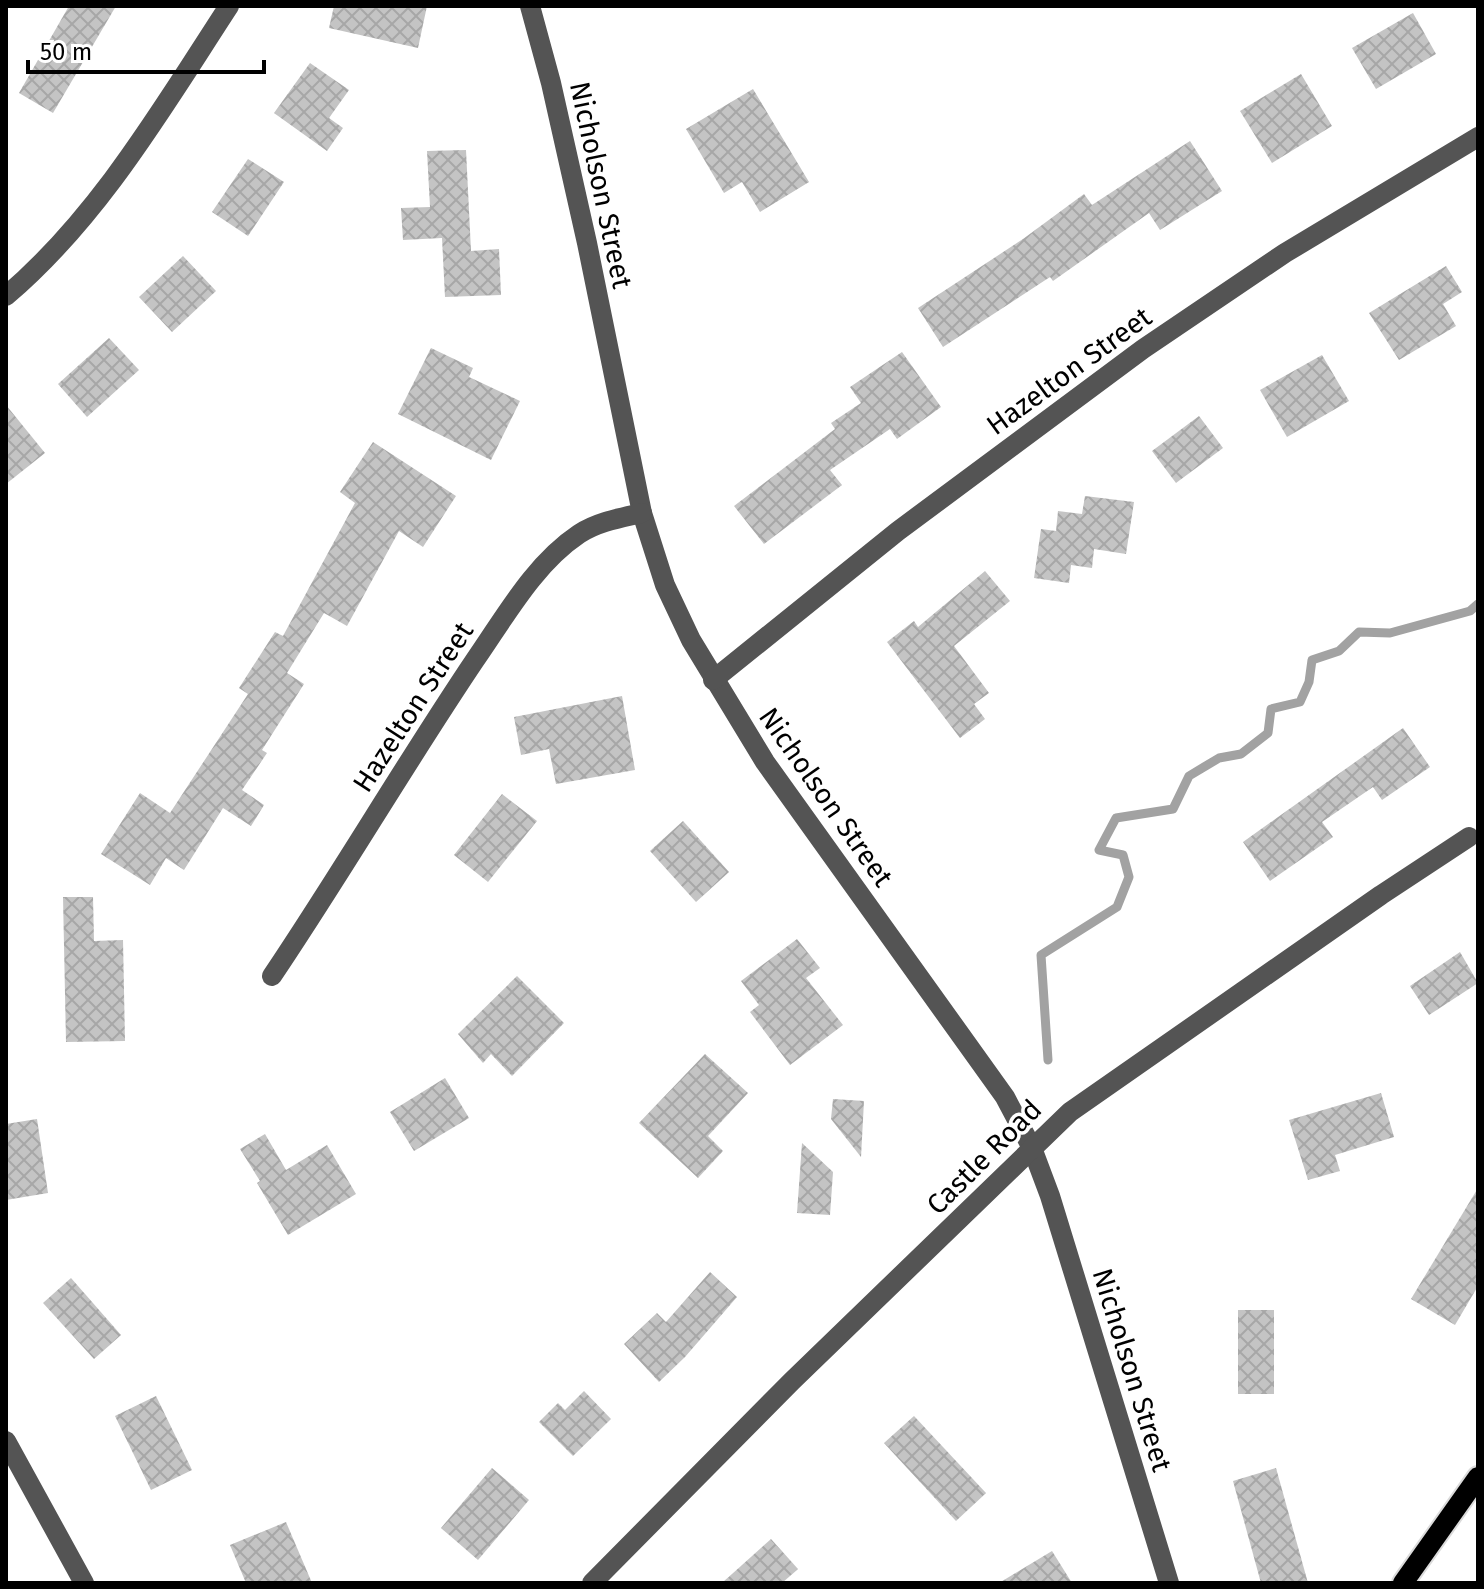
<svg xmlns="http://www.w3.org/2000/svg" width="1484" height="1589" font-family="'Fira Sans',sans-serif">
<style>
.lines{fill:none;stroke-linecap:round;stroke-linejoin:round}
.stream{stroke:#a2a2a2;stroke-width:9}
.building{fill:url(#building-cross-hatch)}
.major-casing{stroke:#dbdbdb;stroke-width:24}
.minor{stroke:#545454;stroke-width:20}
.major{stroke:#000;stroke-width:20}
.labels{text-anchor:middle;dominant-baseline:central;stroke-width:7;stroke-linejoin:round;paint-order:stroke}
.street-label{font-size:28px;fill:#000;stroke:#fff}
</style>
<defs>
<pattern id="building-cross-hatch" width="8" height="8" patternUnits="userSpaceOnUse" patternTransform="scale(2)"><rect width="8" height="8" fill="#c4c4c4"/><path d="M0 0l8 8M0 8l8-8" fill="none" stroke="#a7a7a7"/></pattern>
</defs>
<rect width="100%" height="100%" fill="#fff"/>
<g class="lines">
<!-- stream -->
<polyline class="stream" points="1048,1060 1041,955 1117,907 1129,877 1123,855 1099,850 1116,818 1173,809 1189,776 1219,758 1241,754 1268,733 1271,709 1300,702 1309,682 1312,660 1339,651 1359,632 1390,633 1470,611 1478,604"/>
</g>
<!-- building -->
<g class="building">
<polygon points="69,6 116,6 53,113 19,93"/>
<polygon points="334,6 427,6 418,48 329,28"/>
<polygon points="1413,13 1436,54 1376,89 1352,48"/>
<polygon points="310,63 349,90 329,118 343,128 327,151 274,113"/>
<polygon points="1301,74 1332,126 1272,163 1240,111"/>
<polygon points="753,89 809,182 760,212 742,182 724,193 686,129"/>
<polygon points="1190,141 1222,191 1160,230 1149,213 1053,281 1050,277 943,347 918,308 1023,239 1084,194 1092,205"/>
<polygon points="466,150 471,251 499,249 501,295 445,297 442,238 403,240 401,208 430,207 427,151"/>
<polygon points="248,159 284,182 248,236 212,212"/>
<polygon points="183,256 216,291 172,332 139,297"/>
<polygon points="1446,266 1462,292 1443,304 1456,326 1399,360 1369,313"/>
<polygon points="109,338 139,370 87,417 58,384"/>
<polygon points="431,348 473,368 469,377 520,401 491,460 398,414"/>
<polygon points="902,352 941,407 897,439 890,429 830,470 842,485 764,544 734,506 835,429 831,423 861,403 850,387"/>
<polygon points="1322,355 1349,401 1287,437 1260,390"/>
<polygon points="6,405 45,453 6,484"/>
<polygon points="1199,416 1223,448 1176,483 1152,451"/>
<polygon points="373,442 456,496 423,547 399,531 347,626 324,613 287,673 304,684 262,750 267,753 242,790 264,805 251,826 223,808 184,870 166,858 150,885 101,854 140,793 170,813 248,694 239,688 275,632 283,636 355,503 340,492"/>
<polygon points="1085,496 1134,502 1126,554 1094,549 1092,568 1071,565 1069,583 1034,578 1041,529 1056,531 1058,511 1082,514"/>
<polygon points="985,571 1010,601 954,646 989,693 974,704 985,719 960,738 887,642 914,621 918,627"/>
<polygon points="622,696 635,770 556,784 549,749 521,755 514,717"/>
<polygon points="1403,728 1430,767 1382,800 1373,787 1322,822 1333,837 1270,881 1243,842"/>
<polygon points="502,794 537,821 488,882 454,855"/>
<polygon points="683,821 729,872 696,902 650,851"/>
<polygon points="63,897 93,897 94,941 123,940 125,1041 66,1042"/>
<polygon points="797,939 820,968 806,978 843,1025 790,1065 750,1012 759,1005 741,981"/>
<polygon points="1460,952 1478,983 1429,1015 1410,986"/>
<polygon points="517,976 564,1023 512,1076 491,1054 483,1063 458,1034"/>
<polygon points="705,1054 748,1093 708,1136 723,1151 698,1178 639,1123"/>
<polygon points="445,1078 469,1118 414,1151 390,1112"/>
<polygon points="1381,1093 1394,1137 1335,1155 1340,1171 1308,1180 1289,1120"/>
<polygon points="833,1099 864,1101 861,1157 831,1119"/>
<polygon points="37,1119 48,1193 6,1200 6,1124"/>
<polygon points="265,1134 286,1170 327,1145 356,1194 288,1235 257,1183 260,1181 240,1149"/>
<polygon points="802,1143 833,1172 830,1215 797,1213"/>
<polygon points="1478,1188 1478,1286 1455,1325 1411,1299"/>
<polygon points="710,1272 737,1297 685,1357 659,1382 624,1344 657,1313 666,1322"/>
<polygon points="71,1278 121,1335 94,1359 43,1303"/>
<rect x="1238" y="1310" width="36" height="84"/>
<polygon points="584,1391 611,1419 573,1456 539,1422 558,1403 565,1410"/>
<polygon points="156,1396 192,1470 151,1490 115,1416"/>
<polygon points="914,1416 986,1493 956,1521 884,1443"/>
<polygon points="492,1468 529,1500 478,1560 441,1528"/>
<polygon points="1276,1468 1308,1583 1261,1583 1233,1481"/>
<polygon points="286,1522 312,1583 246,1583 230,1545"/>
<polygon points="771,1539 798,1569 782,1583 722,1583"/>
<polygon points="1052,1551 1072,1583 999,1583"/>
</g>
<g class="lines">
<!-- major casing -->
<g class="major-casing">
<polyline id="major" points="1403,1583 1478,1477"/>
</g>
<!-- minor -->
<g class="minor">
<polyline points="530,6 551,83 587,243 642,513 665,585 691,640 765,762 1005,1097 1032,1148 1050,1196 1169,1583"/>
<path d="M6 296C99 217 163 107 229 6"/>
<polyline points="713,680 898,531 1143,349 1285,253 1478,137"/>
<path d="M272 976C342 872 405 764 475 660 505 617 534 564 579 534 597 522 620 518 642 513"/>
<polyline points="6,1441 84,1583"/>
<polyline points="592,1583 792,1381 1070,1112 1381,895 1469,837"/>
</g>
<!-- major -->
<use href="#major" class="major"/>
</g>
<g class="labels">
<!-- street labels -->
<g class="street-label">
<text transform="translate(601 185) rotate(78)">Nicholson Street</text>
<text transform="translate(1069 371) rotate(-36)">Hazelton Street</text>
<text transform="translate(413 707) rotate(-57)">Hazelton Street</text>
<text transform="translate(826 797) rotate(55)">Nicholson Street</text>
<text transform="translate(984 1157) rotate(-45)">Castle Road</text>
<text transform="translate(1132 1370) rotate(73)">Nicholson Street</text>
</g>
</g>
<!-- border -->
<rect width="1484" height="1589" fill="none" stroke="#000000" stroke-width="16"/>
<!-- scale -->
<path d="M28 60v12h236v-12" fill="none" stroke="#000000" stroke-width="4"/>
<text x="40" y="60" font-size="24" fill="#000000" stroke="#ffffff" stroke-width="6" paint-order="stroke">50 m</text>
</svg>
